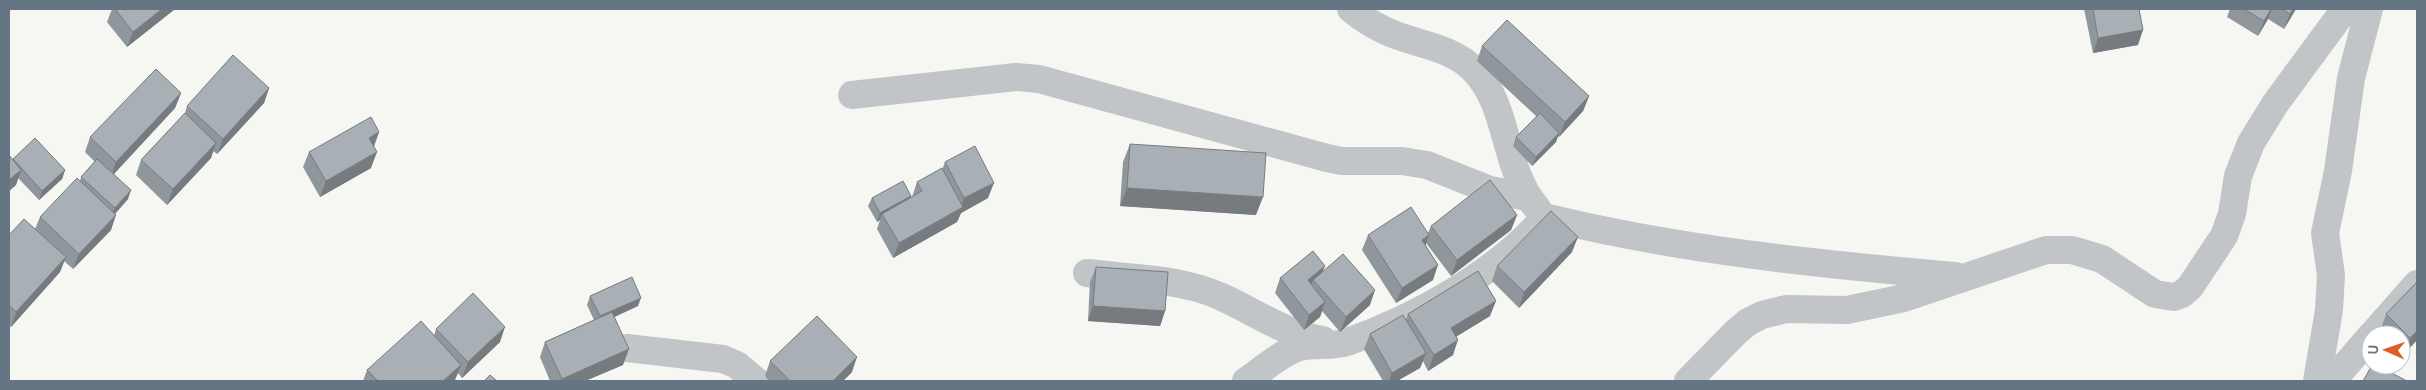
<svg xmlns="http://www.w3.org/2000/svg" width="2426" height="390" font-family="'Space Grotesk',sans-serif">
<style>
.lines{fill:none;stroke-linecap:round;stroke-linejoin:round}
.minor{stroke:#c1c5c8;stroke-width:28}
.wall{fill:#90979c}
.shaded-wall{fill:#767b7f}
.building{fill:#a8b0b5;stroke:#767b7f}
</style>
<rect width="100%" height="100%" fill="#f6f6f3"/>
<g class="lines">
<!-- minor -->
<g class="minor">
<path d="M1351 9C1363 19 1378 28 1393 34 1420 45 1454 48 1475 71 1510 108 1503 170 1537 208"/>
<polyline points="852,95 1016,77 1039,79 1327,158 1342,161 1402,161 1427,165 1490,190 1527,197"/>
<path d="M1087 273C1122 277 1159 278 1193 287 1239 298 1275 333 1323 340"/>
<polyline points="2372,335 2417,284"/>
<polyline points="627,348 723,359 737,365 756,381"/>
<path d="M1246 381C1261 371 1277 356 1294 349 1309 342 1331 348 1347 342 1416 318 1497 273 1545 217 1679 250 1818 264 1955 276"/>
<polyline points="1688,381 1736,332 1748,322 1762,315 1786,309 1847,310 1904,298 2046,250 2072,250 2102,259 2155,294 2174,297 2182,294 2190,287 2224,236 2232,214 2238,176 2251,143 2275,104 2345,9"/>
<polyline points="2317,381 2329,310 2331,275 2325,233 2338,171 2351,78 2369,9"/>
<polyline points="2332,381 2371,336"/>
</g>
</g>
<!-- wall -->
<g class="wall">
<polygon points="112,9 175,9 127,47 107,22"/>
<polygon points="2084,9 2140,9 2138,45 2093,53"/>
<polygon points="2230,9 2296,9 2284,29 2268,19 2258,36 2227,17"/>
<polygon points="1482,46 1589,96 1583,111 1559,137 1558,136 1556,142 1532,166 1513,146 1516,137 1537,117 1477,61"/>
<polygon points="269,88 264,103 217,154 213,151 211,158 167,205 136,175 141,160 185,113 187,106"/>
<polygon points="181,93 175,108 114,174 128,199 115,214 111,230 73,269 64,261 60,272 11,327 9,325 9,235 35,229 40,217 80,181 81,177 95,162 85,152 90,137"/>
<polygon points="379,132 374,147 371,168 320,197 303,167 309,152"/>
<polygon points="1130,144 1256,215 1120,206 1123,162"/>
<polygon points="9,155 12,159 65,170 62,179 39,200 18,178 16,185 9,191"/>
<polygon points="945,162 988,198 961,213 957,222 893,258 877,229 880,220 877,222 868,206 872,198 911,198 912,197 917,182 942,170"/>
<polygon points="1517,215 1511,230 1451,276 1426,243 1426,245 1433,280 1396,303 1362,250 1368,235 1428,233 1431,226"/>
<polygon points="1572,252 1519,308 1492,281 1497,266"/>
<polygon points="1096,267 1165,311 1160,326 1088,321 1090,282"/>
<polygon points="1323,272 1370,305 1340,332 1322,311 1320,317 1304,330 1275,293 1280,278"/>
<polygon points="2417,282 2417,340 2405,353 2401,349 2401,335 2387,335 2381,329 2386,314"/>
<polygon points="590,296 638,306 614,317 623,365 585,381 550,381 540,357 545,342 594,320 587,305"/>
<polygon points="1408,314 1490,316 1456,337 1453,355 1428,371 1423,361 1420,368 1397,381 1383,381 1364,349 1370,334 1406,320"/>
<polygon points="436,329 500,342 462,378 458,373 454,381 363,381 367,370 434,336"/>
<polygon points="770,361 852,372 843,381 769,381 765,376"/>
</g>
<!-- shaded-wall -->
<g class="shaded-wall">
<polygon points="162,9 175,9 127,47 133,32"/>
<polygon points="2271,9 2272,9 2268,19 2258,36 2264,21"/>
<polygon points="2293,9 2296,9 2284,29 2290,14"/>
<polygon points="2143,30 2138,45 2093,53 2098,38"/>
<polygon points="269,88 264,103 217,154 223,139"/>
<polygon points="181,93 175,108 111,177 116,162"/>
<polygon points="1589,96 1583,111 1559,137 1565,122"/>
<polygon points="379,132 373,147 369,138"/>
<polygon points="1559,133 1556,142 1532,166 1536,157"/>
<polygon points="216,143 211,158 167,205 173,189"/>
<polygon points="377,152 371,168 320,197 326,181"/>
<polygon points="21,170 16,185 9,191 9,180"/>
<polygon points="65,170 62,179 39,200 42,191"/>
<polygon points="994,183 988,198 961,213 957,222 893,258 899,243 961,208 964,198"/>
<polygon points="1127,188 1263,197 1256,215 1120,206"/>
<polygon points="131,190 128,199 112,217 115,208"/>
<polygon points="911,196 908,205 882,214 880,220 877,222 880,213"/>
<polygon points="116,215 111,230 73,269 79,254"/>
<polygon points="1517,215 1511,230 1451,276 1457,260"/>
<polygon points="1429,235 1424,250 1422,240"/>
<polygon points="1578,237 1572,252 1519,308 1524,292"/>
<polygon points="66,257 60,272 11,327 16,312"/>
<polygon points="1438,265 1433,280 1396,303 1402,288"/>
<polygon points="1325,266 1319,281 1313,280 1310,289 1308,280"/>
<polygon points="1375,290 1370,305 1340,332 1346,317"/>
<polygon points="641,298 638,306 597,325 600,316"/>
<polygon points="1496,301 1490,316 1445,343 1451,328"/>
<polygon points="1325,302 1320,317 1304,330 1309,315"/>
<polygon points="1093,306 1165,311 1160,326 1088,321"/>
<polygon points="505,327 500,342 462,378 468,362"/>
<polygon points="2417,331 2417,340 2405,353 2410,338"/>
<polygon points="1458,340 1453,355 1428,371 1434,355"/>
<polygon points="629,349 623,365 585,381 561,381 562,379"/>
<polygon points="1426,353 1420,368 1397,381 1389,381 1392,373"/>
<polygon points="857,357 852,372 843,381 833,381"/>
<polygon points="461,365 455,380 454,381 443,381"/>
</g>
<!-- building -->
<g class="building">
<polygon points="115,9 162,9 133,32"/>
<polygon points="2093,9 2139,9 2143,30 2098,38"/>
<polygon points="2244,9 2271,9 2264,21"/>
<polygon points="2282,9 2293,9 2290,14"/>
<polygon points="1507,20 1589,96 1565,122 1482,46"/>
<polygon points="233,55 269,88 223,139 187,106"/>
<polygon points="156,69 181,93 116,162 90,137"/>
<polygon points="185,113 216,143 173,189 141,160"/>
<polygon points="1540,113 1559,133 1536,157 1516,137"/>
<polygon points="371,117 379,132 369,138 377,152 326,181 309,152"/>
<polygon points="35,138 65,170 42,191 13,159"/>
<polygon points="1130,144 1266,153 1263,197 1127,188"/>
<polygon points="975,146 994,183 964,198 945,162"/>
<polygon points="9,155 21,170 9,180"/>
<polygon points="97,159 131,190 115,208 81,177"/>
<polygon points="942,168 963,207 899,243 882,214 922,191 917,182"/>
<polygon points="77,178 116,215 79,254 40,217"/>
<polygon points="1490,180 1517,215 1457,260 1431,226"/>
<polygon points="903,181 911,196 880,213 872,198"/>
<polygon points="1411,207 1429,235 1422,240 1438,265 1402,288 1368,235"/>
<polygon points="1551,211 1578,237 1524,292 1497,266"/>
<polygon points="24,219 66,257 16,312 9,305 9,235"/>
<polygon points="1313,251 1325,266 1308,280 1325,302 1309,315 1280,278"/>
<polygon points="1343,254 1375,290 1346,317 1313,280"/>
<polygon points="1096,267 1168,272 1165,311 1093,306"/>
<polygon points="1478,271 1496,301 1451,328 1458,340 1434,355 1408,314"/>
<polygon points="632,277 641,298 600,316 590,296"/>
<polygon points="2417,282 2417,331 2410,338 2386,314"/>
<polygon points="473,293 505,327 468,362 436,329"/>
<polygon points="612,312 629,349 562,379 545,342"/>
<polygon points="1403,315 1426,353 1392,373 1370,334"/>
<polygon points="817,316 857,357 833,381 790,381 770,361"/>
<polygon points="421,321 461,365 443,381 378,381 367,370"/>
<polygon points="2372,365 2376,365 2407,381 2363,381"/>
<polygon points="490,375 497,381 484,381"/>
</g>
<!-- border -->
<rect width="2426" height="390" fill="none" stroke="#667583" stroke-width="20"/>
<!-- north arrow -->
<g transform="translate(2386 350) rotate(272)"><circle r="24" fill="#ffffff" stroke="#c2c8cd"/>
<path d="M0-4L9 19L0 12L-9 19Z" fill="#de5d2a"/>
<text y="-8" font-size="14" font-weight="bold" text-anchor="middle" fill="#667583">U</text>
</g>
</svg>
